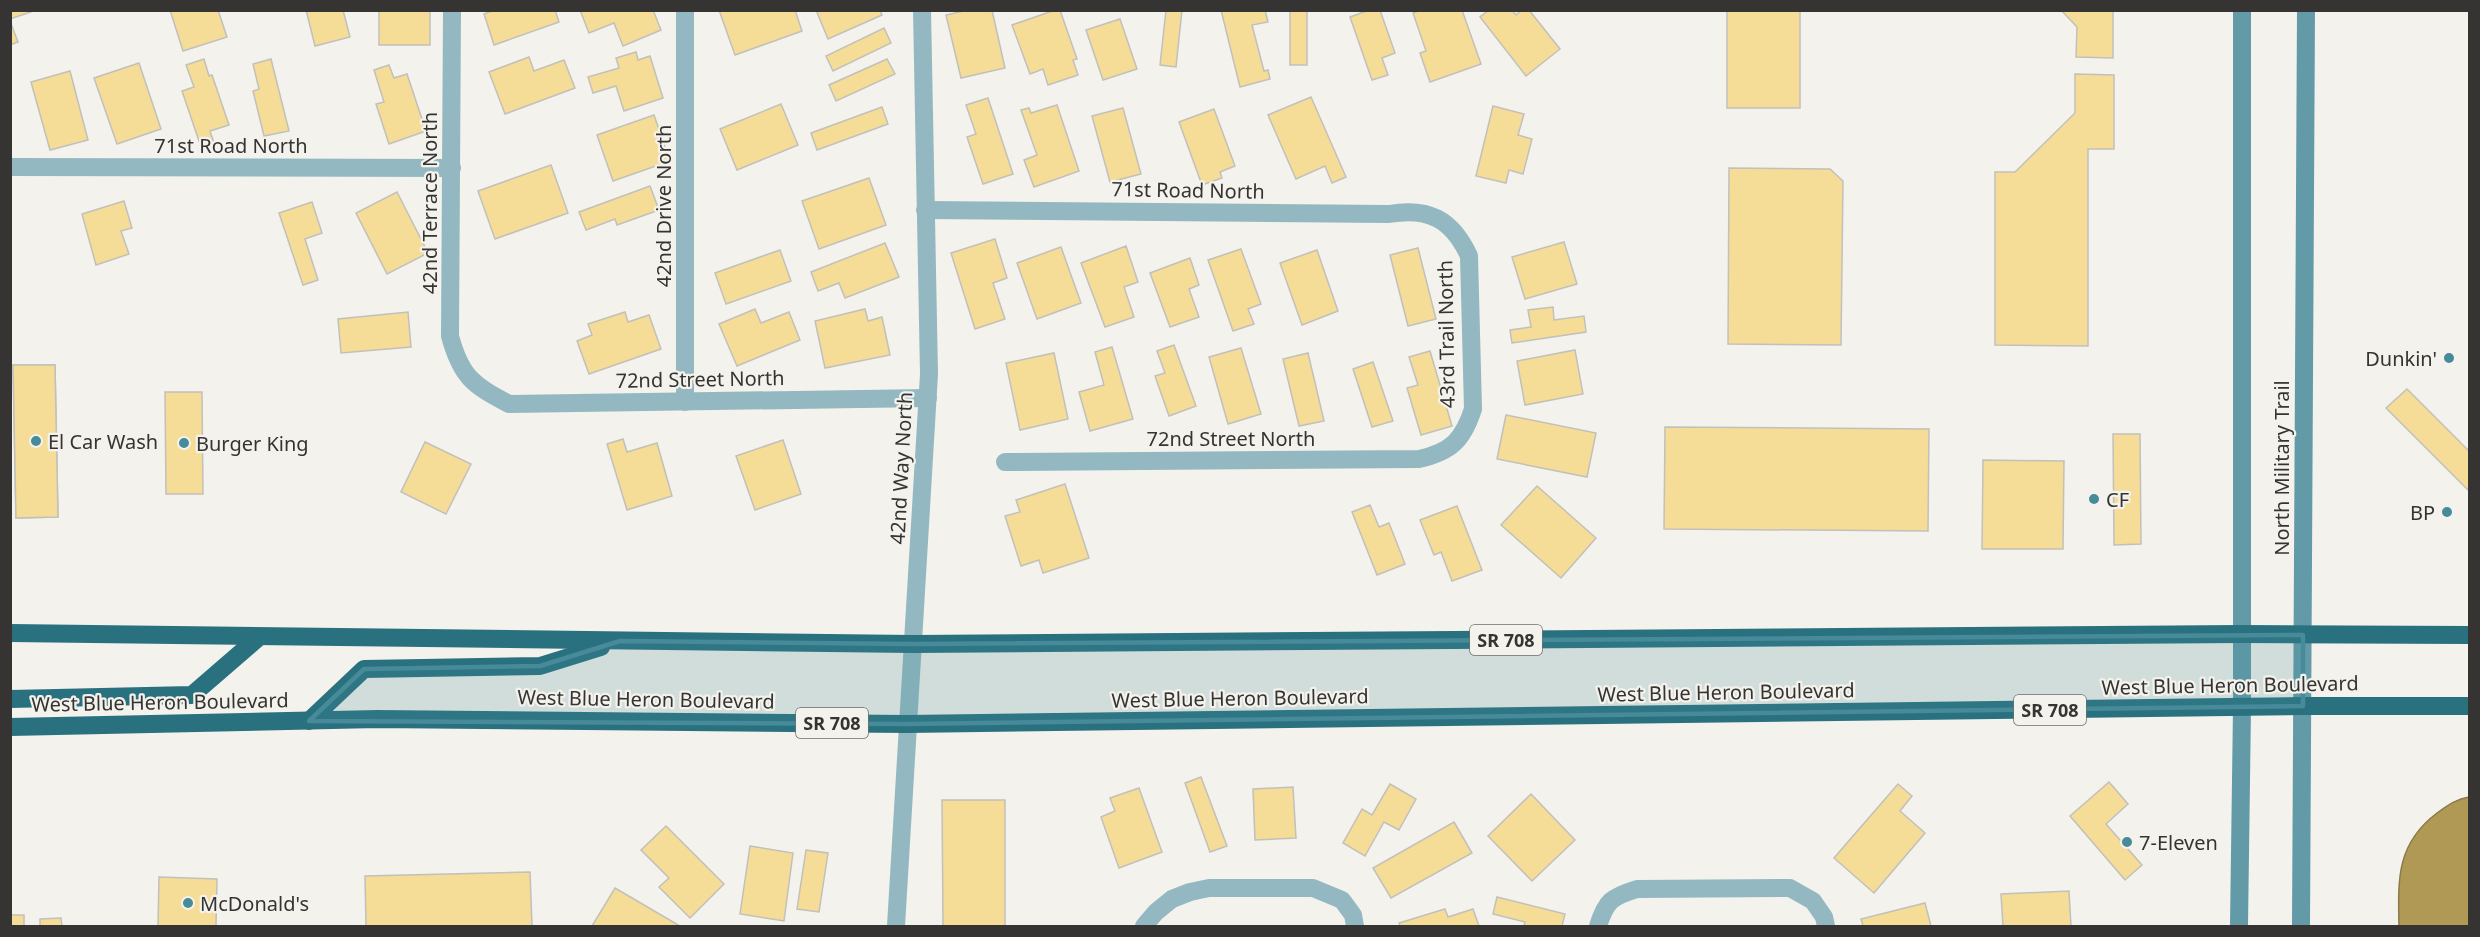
<svg xmlns="http://www.w3.org/2000/svg" width="2480" height="937" font-family="'Noto Sans',sans-serif">
<style>
.water{fill:#b09855;stroke:#8b7a4a;stroke-width:1.5}
.building{fill:#f5dc97;stroke:#c2c0bb;stroke-width:1.5}
.lines{fill:none;stroke-linecap:round;stroke-linejoin:round}
.street{stroke:#93b8c1;stroke-width:18}
.secondary{stroke:#629aa8;stroke-width:18}
.highway{stroke:#2a7180;stroke-width:18}
.marked{fill:#478a9a;fill-opacity:0.2;stroke:#478a9a;stroke-width:4.5;stroke-linejoin:round}
.poi-dot{fill:#478a9a;stroke:#f4f2ec;stroke-width:2}
.labels{text-anchor:middle;dominant-baseline:central;stroke-width:4.5;stroke-linejoin:round;paint-order:stroke}
.shield{fill:#f4f2ec;stroke:#6e6d6a;stroke-width:1.5}
.shield-label{font-size:18px;font-weight:bold;fill:#353432}
.street-label{font-size:20px;fill:#353432;stroke:#f4f2ec}
.poi-label{font-size:20px;fill:#353432;stroke:#f4f2ec;text-anchor:start}
</style>
<rect width="100%" height="100%" fill="#f4f2ec"/>
<!-- water -->
<path class="water" d="M2469 797V926H2399C2398 880 2396 844 2437 813 2447 806 2456 799 2469 797Z"/>
<!-- building -->
<g class="building">
<polygon points="10,10 31,10 31,12 10,19"/>
<polygon points="170,10 218,10 227,37 183,51"/>
<polygon points="306,10 343,10 350,37 315,46"/>
<rect x="379" y="10" width="51" height="35"/>
<polygon points="494,10 555,10 559,22 494,45 484,14"/>
<polygon points="580,10 653,10 661,30 623,46 614,23 589,33"/>
<polygon points="719,10 795,10 802,31 735,55"/>
<polygon points="816,10 880,10 882,15 828,39"/>
<polygon points="968,10 992,10 1005,68 961,78 946,15"/>
<polygon points="1055,10 1060,10 1077,59 1073,60 1078,75 1048,85 1043,69 1030,74 1012,25"/>
<polygon points="1166,10 1182,10 1176,67 1160,65"/>
<polygon points="1221,10 1265,10 1268,22 1252,25 1264,71 1268,70 1270,79 1240,87"/>
<rect x="1290" y="10" width="17" height="55"/>
<polygon points="1369,10 1380,10 1395,53 1382,58 1388,75 1372,80 1350,17"/>
<polygon points="1421,10 1462,10 1481,64 1430,82 1420,53 1426,51 1413,13"/>
<polygon points="1489,10 1512,10 1516,15 1522,10 1529,10 1560,49 1526,76 1480,17"/>
<rect x="1727" y="10" width="73" height="98"/>
<polygon points="2061,10 2113,10 2113,58 2076,57 2077,27"/>
<polygon points="1120,19 1137,69 1103,80 1086,30"/>
<polygon points="10,21 18,42 10,45"/>
<polygon points="884,28 891,43 833,71 826,56"/>
<polygon points="636,52 638,60 650,56 663,98 624,111 616,86 593,93 588,77 619,68 616,58"/>
<polygon points="529,57 534,71 564,60 575,88 505,114 489,72"/>
<polygon points="204,59 209,76 212,75 229,125 210,131 214,143 201,147 182,91 194,87 186,65"/>
<polygon points="271,59 289,131 264,136 253,91 259,89 253,64"/>
<polygon points="887,59 895,74 836,101 829,85"/>
<polygon points="139,63 161,129 117,144 94,78"/>
<polygon points="389,65 394,78 407,74 426,131 389,144 376,104 384,102 374,70"/>
<polygon points="70,71 88,140 50,150 31,82"/>
<polygon points="2075,74 2114,75 2114,149 2088,149 2088,346 1995,345 1995,172 2015,172 2075,113"/>
<polygon points="1311,97 1346,177 1332,183 1325,166 1296,179 1268,115"/>
<polygon points="988,98 1013,174 983,184 967,137 976,134 966,105"/>
<polygon points="781,104 798,145 737,170 720,129"/>
<polygon points="1057,105 1079,171 1034,187 1024,160 1037,155 1021,110 1029,108 1031,113"/>
<polygon points="1493,106 1524,114 1518,135 1532,139 1523,174 1509,170 1506,183 1476,176"/>
<polygon points="882,107 888,124 817,150 811,133"/>
<polygon points="1123,108 1141,174 1110,182 1092,116"/>
<polygon points="1214,109 1235,166 1220,172 1222,178 1202,185 1179,122"/>
<polygon points="654,115 670,161 613,181 597,135"/>
<polygon points="551,165 568,213 495,239 478,191"/>
<polygon points="1729,168 1830,169 1843,181 1841,345 1728,344"/>
<polygon points="869,178 886,225 819,249 802,201"/>
<polygon points="650,186 659,210 617,225 615,219 586,230 579,212"/>
<polygon points="397,192 428,253 387,274 356,213"/>
<polygon points="124,201 132,228 121,231 129,254 96,265 82,214"/>
<polygon points="312,202 322,233 305,239 318,280 303,285 279,213"/>
<polygon points="995,239 1007,278 993,283 1005,319 975,329 951,253"/>
<polygon points="1564,242 1577,284 1525,299 1512,257"/>
<polygon points="885,243 899,277 845,298 839,283 818,291 811,272"/>
<polygon points="1126,246 1138,282 1124,287 1134,317 1105,327 1081,263"/>
<polygon points="1061,247 1081,303 1037,319 1017,263"/>
<polygon points="1418,248 1436,319 1408,326 1390,255"/>
<polygon points="1241,249 1261,304 1248,309 1254,324 1233,331 1208,260"/>
<polygon points="780,250 791,281 726,304 715,273"/>
<polygon points="1317,250 1338,311 1302,325 1280,263"/>
<polygon points="1190,258 1199,285 1189,289 1199,317 1170,327 1150,273"/>
<polygon points="1553,307 1554,320 1584,316 1586,332 1512,343 1510,330 1531,327 1528,310"/>
<polygon points="755,309 761,323 789,312 800,340 737,366 719,324"/>
<polygon points="865,309 868,321 882,317 890,355 825,368 815,321"/>
<polygon points="408,312 411,347 341,353 338,319"/>
<polygon points="625,312 628,322 649,315 661,349 589,374 577,341 592,335 588,324"/>
<polygon points="1174,345 1196,406 1169,416 1155,376 1165,373 1157,351"/>
<polygon points="1112,347 1133,419 1090,431 1079,392 1104,385 1095,352"/>
<polygon points="1241,348 1261,414 1228,424 1209,357"/>
<polygon points="1575,350 1583,394 1525,405 1517,361"/>
<polygon points="1430,351 1452,426 1421,435 1407,388 1418,385 1409,357"/>
<polygon points="1054,353 1068,419 1020,430 1006,363"/>
<polygon points="1308,353 1324,421 1299,426 1283,359"/>
<polygon points="1373,362 1393,421 1372,427 1353,369"/>
<polygon points="13,365 55,365 58,517 16,518"/>
<polygon points="13,365 55,365 58,517 16,518"/>
<polygon points="2407,389 2470,452 2470,492 2386,408"/>
<polygon points="165,392 202,392 203,494 166,494"/>
<polygon points="1506,415 1596,433 1587,477 1497,459"/>
<polygon points="1665,427 1929,429 1928,531 1664,529"/>
<polygon points="2113,434 2140,434 2141,544 2114,545"/>
<polygon points="623,439 627,452 657,443 672,496 627,510 607,444"/>
<polygon points="783,440 801,494 755,510 736,456"/>
<polygon points="425,442 471,464 446,514 401,492"/>
<polygon points="1983,460 2064,461 2063,549 1982,549"/>
<polygon points="1065,484 1089,558 1043,573 1039,560 1021,566 1005,516 1020,512 1016,500"/>
<polygon points="1537,486 1596,538 1561,578 1501,525"/>
<polygon points="1370,505 1379,527 1389,523 1405,564 1377,575 1352,512"/>
<polygon points="1457,506 1482,570 1452,581 1441,552 1434,555 1420,520"/>
<polygon points="1201,777 1227,846 1210,852 1185,783"/>
<polygon points="2109,782 2128,804 2106,824 2142,865 2125,880 2070,816"/>
<polygon points="1390,784 1416,799 1399,830 1384,822 1365,856 1343,843 1362,809 1372,815"/>
<polygon points="1898,784 1912,796 1900,811 1925,833 1874,893 1834,858"/>
<polygon points="1293,787 1296,838 1255,840 1253,789"/>
<polygon points="1139,788 1162,852 1119,868 1101,817 1115,811 1110,798"/>
<polygon points="1531,794 1575,840 1532,881 1488,836"/>
<polygon points="942,800 1005,800 1005,926 943,926"/>
<polygon points="1454,822 1472,853 1391,898 1373,868"/>
<polygon points="666,826 724,884 690,918 659,887 669,878 641,850"/>
<polygon points="750,846 793,853 784,921 740,914"/>
<polygon points="806,850 828,853 819,912 797,909"/>
<polygon points="530,872 532,926 366,926 365,876"/>
<polygon points="159,877 217,879 216,926 158,926"/>
<polygon points="615,888 680,926 592,926"/>
<polygon points="2069,891 2071,926 2003,926 2001,894"/>
<polygon points="1497,897 1565,914 1562,926 1524,926 1525,922 1493,914"/>
<polygon points="1925,903 1931,926 1863,926 1861,919"/>
<polygon points="1445,909 1448,917 1473,909 1479,926 1400,926 1399,923"/>
<rect x="10" y="915" width="14" height="11"/>
<polygon points="61,918 62,926 40,926 40,919"/>
</g>
<g class="lines">
<!-- street -->
<g class="street">
<path d="M452 10 450 336C461 377 473 385 509 404L928 398"/>
<polyline points="10,167 452,168"/>
<path d="M925 210 1389 214C1428 207 1452 219 1469 256L1473 409C1463 440 1451 452 1419 459L1005 462"/>
<polyline points="685,402 685,10"/>
<polyline points="896,926 929,374 922,10"/>
<polyline points="1144,926 1156,912 1172,899 1190,892 1209,888 1313,888 1342,900 1353,915 1355,926"/>
<path d="M1598 926C1606 901 1611 897 1637 889L1790 888 1813 901 1824 917 1826 926"/>
</g>
<!-- secondary -->
<g class="secondary">
<polyline points="2239,926 2242,708 2242,10"/>
<polyline points="2301,926 2306,10"/>
</g>
<!-- highway -->
<g class="highway">
<polyline points="10,633 913,644 2241,634 2470,635"/>
<polyline points="10,699 192,695 259,637"/>
<polyline points="309,721 364,669 540,666 601,647"/>
<polyline points="10,727 377,719 907,724 2303,706 2470,706"/>
</g>
</g>
<!-- marked area -->
<path class="marked" d="M2303 635V706L907 724 309 721 364 669 540 666 620 641 913 644Z"/>
<!-- markers -->
<g class="poi-dot">
<circle cx="2449" cy="358" r="6"/>
<circle cx="36" cy="441" r="6"/>
<circle cx="184" cy="443" r="6"/>
<circle cx="2094" cy="499" r="6"/>
<circle cx="2447" cy="512" r="6"/>
<circle cx="2127" cy="842" r="6"/>
<circle cx="188" cy="903" r="6"/>
</g>
<g class="labels">
<!-- shield labels -->
<g class="shield">
<rect x="1470" y="625" width="72" height="30" rx="4.5"/>
<rect x="2014" y="695" width="72" height="30" rx="4.5"/>
<rect x="796" y="708" width="72" height="30" rx="4.5"/>
</g>
<g class="shield-label">
<text x="1506" y="640">SR 708</text>
<text x="2050" y="710">SR 708</text>
<text x="832" y="723">SR 708</text>
</g>
<!-- street labels -->
<g class="street-label">
<text x="231" y="145">71st Road North</text>
<text transform="translate(1188 190) rotate(1)">71st Road North</text>
<text transform="translate(429 203) rotate(-90)">42nd Terrace North</text>
<text transform="translate(663 206) rotate(-90)">42nd Drive North</text>
<text transform="translate(1446 334) rotate(-91)">43rd Trail North</text>
<text transform="translate(700 379) rotate(-1)">72nd Street North</text>
<text x="1231" y="438">72nd Street North</text>
<text transform="translate(901 468) rotate(-87)">42nd Way North</text>
<text transform="translate(2281 468) rotate(-90)">North Military Trail</text>
<text transform="translate(2230 685) rotate(-1)">West Blue Heron Boulevard</text>
<text transform="translate(1726 692) rotate(-1)">West Blue Heron Boulevard</text>
<text transform="translate(1240 698) rotate(-1)">West Blue Heron Boulevard</text>
<text transform="translate(646 699) rotate(1)">West Blue Heron Boulevard</text>
<text transform="translate(160 702) rotate(-1)">West Blue Heron Boulevard</text>
</g>
<!-- poi labels -->
<g class="poi-label">
<text x="2437" y="358" text-anchor="end">Dunkin'</text>
<text x="48" y="441">El Car Wash</text>
<text x="196" y="443">Burger King</text>
<text x="2106" y="499">CF</text>
<text x="2435" y="512" text-anchor="end">BP</text>
<text x="2139" y="842">7-Eleven</text>
<text x="200" y="903">McDonald's</text>
</g>
</g>
<!-- border -->
<rect width="2480" height="937" fill="none" stroke="#353432" stroke-width="24"/>
</svg>
